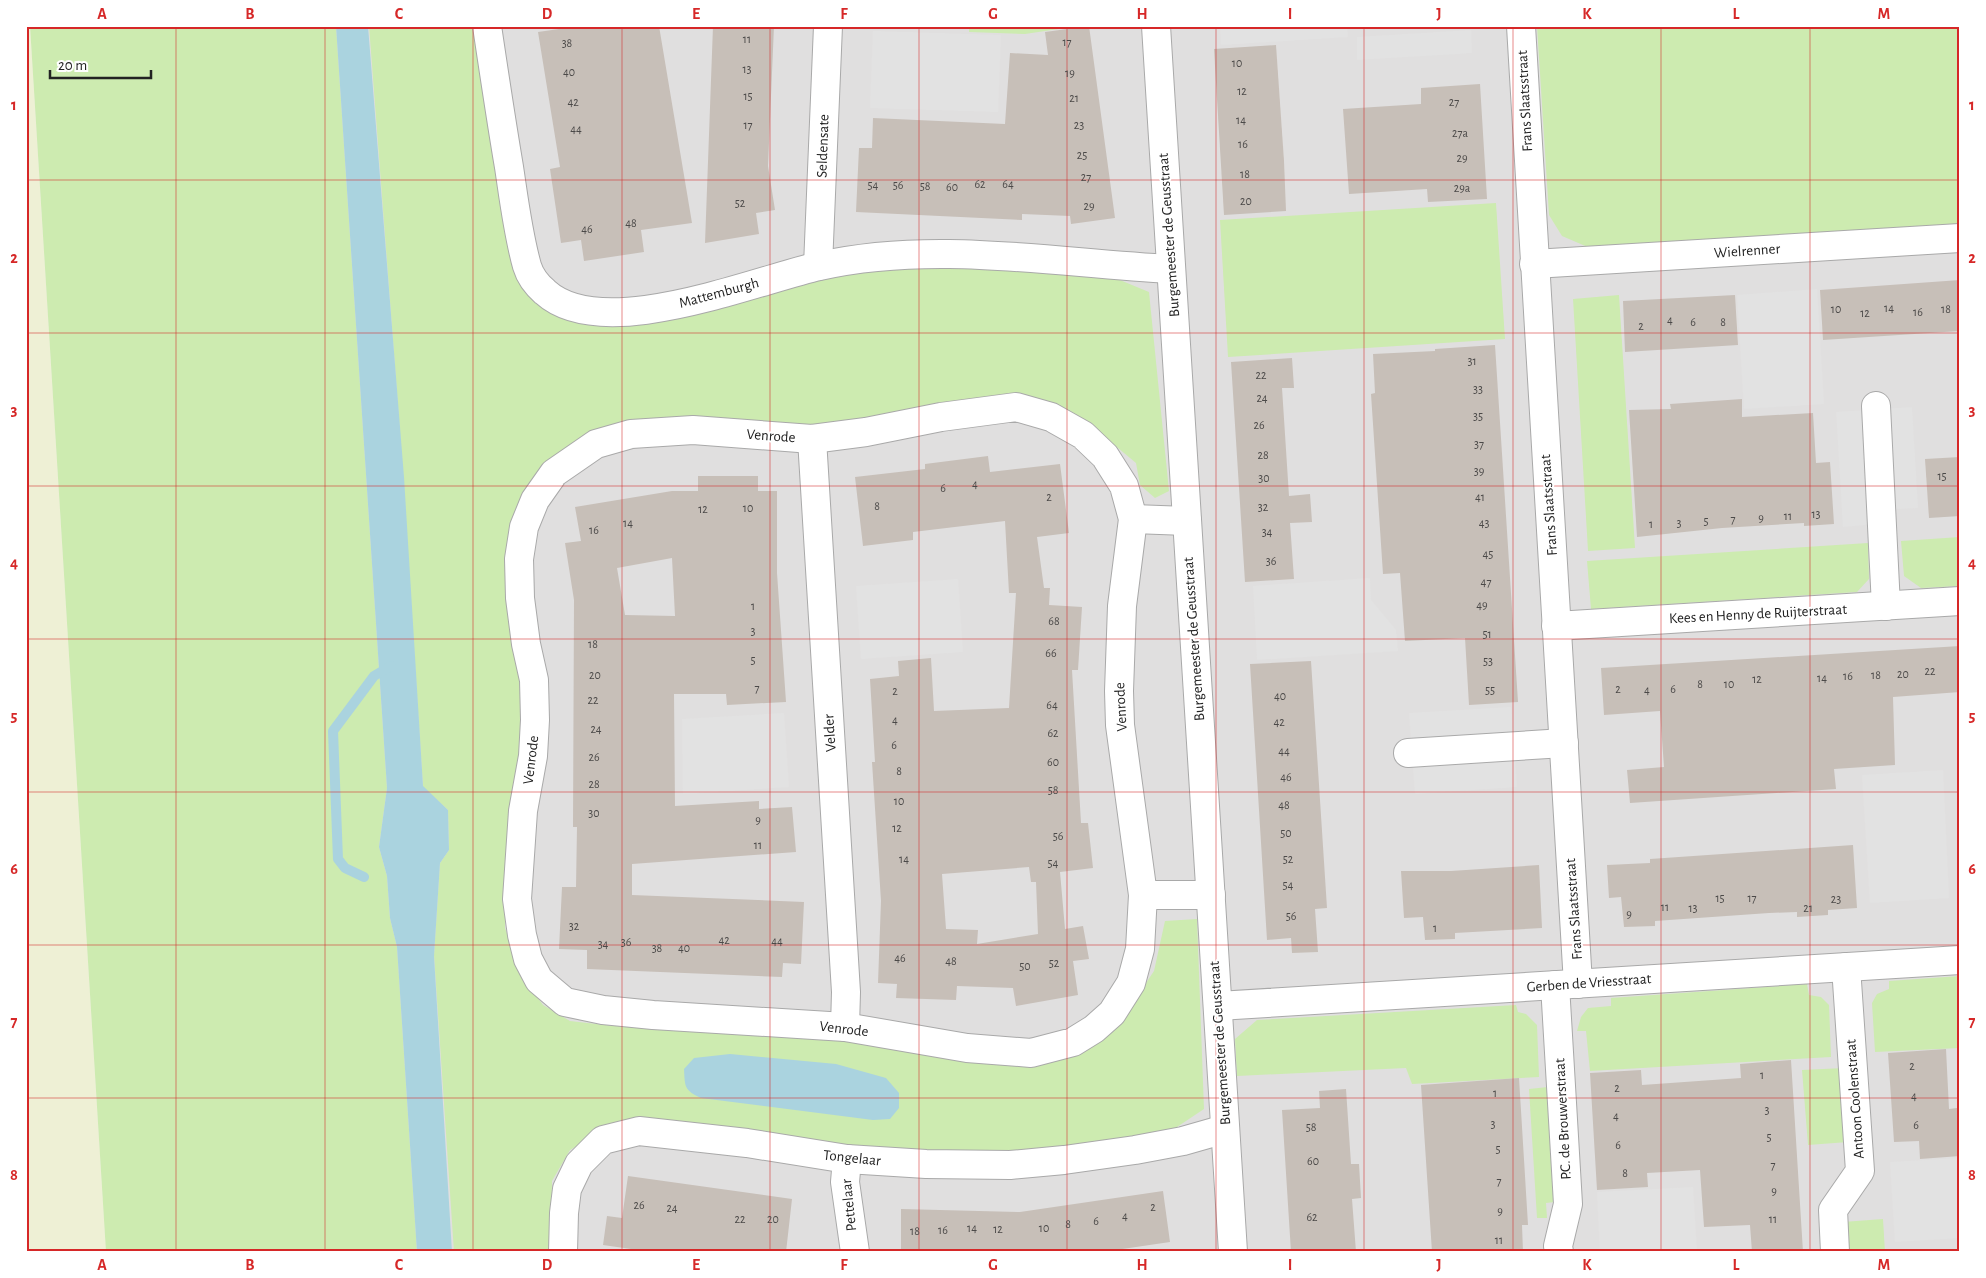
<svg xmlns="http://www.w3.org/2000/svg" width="1986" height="1278" font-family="'Alegreya Sans',sans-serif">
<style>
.residential{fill:#e0dfdf}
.farmland{fill:#eef0d5}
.grass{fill:#cdebb0}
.parking{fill:#e2e2e2}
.water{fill:#aad3df}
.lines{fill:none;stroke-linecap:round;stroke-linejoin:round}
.stream{stroke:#aad3df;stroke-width:10}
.building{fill:#c7bfb8;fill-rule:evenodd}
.minor-casing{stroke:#a9a9a9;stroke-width:30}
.minor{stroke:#fff;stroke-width:28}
.grid{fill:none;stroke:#d62828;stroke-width:1;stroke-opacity:0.55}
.labels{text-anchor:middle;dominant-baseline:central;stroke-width:4;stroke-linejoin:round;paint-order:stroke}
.number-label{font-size:12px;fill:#4b4948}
.street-label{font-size:15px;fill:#222;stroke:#fff}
.neatline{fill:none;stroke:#d62828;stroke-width:2}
.grid-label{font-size:16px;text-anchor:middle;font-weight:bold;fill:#d62828}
</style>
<rect width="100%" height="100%" fill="#f2efe9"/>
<!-- residential -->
<polygon class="residential" points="295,26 1960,26 1960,1252 345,1252"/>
<!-- farmland -->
<polygon class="farmland" points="26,26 30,26 106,1252 26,1252"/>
<!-- grass -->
<g class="grass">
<polygon points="30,26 336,26 387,788 379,847 387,876 390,918 397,947 417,1252 106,1252"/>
<polygon points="369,26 476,26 527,287 554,315 587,323 642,322 707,311 840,274 941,266 1051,272 1115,278 1149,292 1169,491 1155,498 1140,485 1136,463 1106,438 1065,412 832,428 603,430 530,487 516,638 520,690 520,757 505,879 505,928 522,976 543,1005 570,1021 614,1026 766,1031 999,1057 1118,1025 1154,971 1165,921 1197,919 1204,1109 1168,1133 1019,1155 952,1155 616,1123 570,1150 552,1181 551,1252 454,1252 434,955 440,863 449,850 448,810 423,787 399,419"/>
<polygon points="969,26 1079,26 1025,34 969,32"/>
<polygon points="1537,26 1960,26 1960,224 1590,248 1562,236 1549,215"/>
<polygon points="1496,203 1505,339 1228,357 1220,220"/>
<polygon points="1619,295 1635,548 1588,551 1573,299"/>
<polygon points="1960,537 1960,586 1921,588 1904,576 1901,541"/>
<polygon points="1868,543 1869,579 1857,592 1591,609 1587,561"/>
<polygon points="1960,976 1960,1048 1875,1052 1872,1003 1877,994 1889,989 1889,981"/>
<polygon points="1807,984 1809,995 1821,997 1829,1005 1831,1057 1590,1071 1586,1031 1577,1031 1581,1017 1588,1008 1611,1006 1611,998"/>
<polygon points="1516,1005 1518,1012 1526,1014 1537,1025 1539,1077 1412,1084 1406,1068 1237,1076 1235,1039 1257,1020"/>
<polygon points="1844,1068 1848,1142 1808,1145 1802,1070"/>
<polygon points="1548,1087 1555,1202 1546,1203 1547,1218 1537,1218 1529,1089"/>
<polygon points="1883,1219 1885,1252 1845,1252 1843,1222"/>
</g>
<!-- parking -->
<g class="parking">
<polygon points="1220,26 1347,26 1348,37 1221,45"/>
<polygon points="1471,30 1472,53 1357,60 1357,37"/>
<polygon points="873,31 1001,35 998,112 870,108"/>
<polygon points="1817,289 1824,404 1744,409 1737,295"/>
<polygon points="1912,407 1918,508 1896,509 1865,525 1843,527 1836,412"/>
<polygon points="1370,578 1371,600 1396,630 1398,651 1257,660 1253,586"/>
<polygon points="958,579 963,652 861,659 856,586"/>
<polygon points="1511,707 1517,787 1415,794 1409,713"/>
<polygon points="784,713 789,787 683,794 682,719"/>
<polygon points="1943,770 1949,898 1870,903 1862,775"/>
<polygon points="1960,1158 1960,1238 1895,1242 1890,1162"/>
<polygon points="1693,1187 1697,1252 1600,1252 1597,1192"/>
</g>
<!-- water -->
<g class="water">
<polygon points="336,26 368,26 404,477 423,786 448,810 449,850 440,863 434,956 452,1252 417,1252 397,947 390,918 387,876 379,847 387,788"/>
<path d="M730 1054 836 1064 886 1078 899 1093V1108L890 1119 873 1120 701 1098C684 1090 685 1087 684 1069L694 1058Z"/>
</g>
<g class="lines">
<!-- stream -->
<polyline class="stream" points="364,877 345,868 338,859 333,731 374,676 391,666"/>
</g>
<!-- building -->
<g class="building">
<polygon points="580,26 659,26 692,223 641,230 644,252 584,261 581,240 561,243 550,169 560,167 538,32"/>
<polygon points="713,26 774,26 768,166 775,210 756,213 759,234 705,243"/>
<polygon points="1089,26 1115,218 1071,224 1070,216 1022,214 1022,220 856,212 859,148 872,148 873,118 1005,124 1010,53 1048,55 1045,32"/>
<polygon points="1276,45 1284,161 1286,211 1224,215 1214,49"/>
<polygon points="1480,84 1487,199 1428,202 1427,189 1349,194 1343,109 1421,104 1421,88"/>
<polygon points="1960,280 1960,331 1823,340 1820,290"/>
<polygon points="1735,295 1738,345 1625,352 1623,301"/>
<polygon points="1495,345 1518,702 1469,705 1465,638 1405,641 1400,573 1383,574 1371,394 1375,393 1373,354 1435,351 1435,349"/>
<polygon points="1292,358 1294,388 1282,388 1289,496 1310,494 1312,522 1290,523 1294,579 1245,582 1231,362"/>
<polygon points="1742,399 1742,417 1813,413 1816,463 1830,462 1834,524 1804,526 1804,523 1722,528 1637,537 1629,410 1671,409 1670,404"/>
<path d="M988 456 990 472 1060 464 1069 533 1037 537 1044 588H1050L1049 605 1082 607 1078 670H1072L1081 823H1088L1093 868 1060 872 1065 929 1083 926 1089 959 1073 961 1078 995 1016 1006 1013 988 957 986 956 1000 896 998 897 984 878 983 881 901 872 762H875L870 679 899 676 898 661 931 658 934 711 1009 708 1016 593H1009L1005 521 913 532V540L863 546 855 477 925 469V464ZM1029 867 1031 882H1036L1038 934 977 944 978 930 946 929 942 874Z"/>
<polygon points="1960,457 1960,516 1929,518 1925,459"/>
<path d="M698 476H758V491H777V573L786 702 727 705 726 694H674L675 806 759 801V809L792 807 796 852 632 864V895L804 902 801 964 783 963 782 977 587 969V950L559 949 562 887H576L577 827H573L574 600 565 543 581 541 575 507 672 491H698ZM672 558 675 616 625 615 617 568Z"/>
<polygon points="1960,646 1960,692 1893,697 1895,765 1834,769 1836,789 1630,803 1627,770 1664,767 1660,711 1604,715 1601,668"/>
<polygon points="1311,661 1327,908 1315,909 1318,952 1292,953 1291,938 1267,940 1250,664"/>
<polygon points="1853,845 1857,908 1828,910 1828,915 1797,917 1797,912 1769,913 1655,921 1655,926 1624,927 1621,897 1609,898 1607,865 1650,863 1650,859"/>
<polygon points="1539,865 1542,928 1455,933 1455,939 1425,940 1423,917 1404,918 1401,871 1451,871"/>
<polygon points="1946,1049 1949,1109 1957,1108 1960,1156 1920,1159 1919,1141 1894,1142 1888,1053"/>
<polygon points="1791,1060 1803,1252 1752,1252 1750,1225 1704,1227 1700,1170 1647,1173 1648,1187 1597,1190 1590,1073 1641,1070 1642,1085 1741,1078 1740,1064"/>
<polygon points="1519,1078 1528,1225 1522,1225 1523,1252 1432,1252 1421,1085"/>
<polygon points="1346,1089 1351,1164 1359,1164 1361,1198 1352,1199 1356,1252 1291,1252 1282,1110 1320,1108 1319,1091"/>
<polygon points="628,1176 792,1199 786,1252 652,1252 603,1245 607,1216 622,1218"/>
<polygon points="1163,1191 1170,1242 1102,1252 901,1252 901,1209 1020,1212"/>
</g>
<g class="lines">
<!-- minor casing -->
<g class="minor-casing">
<g id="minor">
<path d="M487 26C494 73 501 120 509 167 514 200 518 234 527 266 530 276 538 286 545 292 602 344 753 281 819 266 935 240 1054 263 1171 269"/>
<polyline points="1156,26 1233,1252"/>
<polyline points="1521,26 1578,984"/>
<polyline points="1534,264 1960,238"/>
<polyline points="818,266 828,26"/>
<polyline points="1876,406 1886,606"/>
<polygon points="1016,407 1051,417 1083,435 1105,456 1124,486 1133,519 1122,606 1119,691 1120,725 1143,895 1140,949 1131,983 1112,1013 1094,1029 1073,1042 1031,1053 967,1048 845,1027 653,1015 603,1010 565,1002 539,980 528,959 522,935 517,899 523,811 533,756 535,720 534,680 526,644 520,598 519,559 524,527 535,500 554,473 596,444 631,434 693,430 812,439 866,432 941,417"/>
<polyline points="812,439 846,992 845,1027"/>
<polyline points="1133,519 1187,521"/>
<polyline points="1556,626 1960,601"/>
<polyline points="1408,753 1564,743"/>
<polyline points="1143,895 1211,895"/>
<polyline points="1555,985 1568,1204 1558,1246 1559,1252"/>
<polyline points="1218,1006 1960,960"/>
<polyline points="847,1159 845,1182 855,1252"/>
<polyline points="563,1252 564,1213 567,1189 579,1164 603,1140 639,1131 747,1143 847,1159 926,1164 1010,1165 1064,1160 1135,1150 1183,1141 1225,1129"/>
<polyline points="1835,1252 1833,1210 1860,1171 1846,967"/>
</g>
</g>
<!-- minor -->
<use href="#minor" class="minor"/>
</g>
<!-- grid -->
<path class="grid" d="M176 26V1252M325 26V1252M473 26V1252M622 26V1252M770 26V1252M919 26V1252M1067 26V1252M1216 26V1252M1364 26V1252M1513 26V1252M1661 26V1252M1810 26V1252M26 180H1960M26 333H1960M26 486H1960M26 639H1960M26 792H1960M26 945H1960M26 1098H1960"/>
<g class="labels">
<!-- number labels -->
<g class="number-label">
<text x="747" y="39">11</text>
<text x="1067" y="42">17</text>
<text x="567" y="43">38</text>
<text x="1237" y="63">10</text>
<text x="747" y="69">13</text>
<text x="569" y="72">40</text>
<text x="1070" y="73">19</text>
<text x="1242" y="91">12</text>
<text x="748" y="96">15</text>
<text x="1074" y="98">21</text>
<text x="573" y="102">42</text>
<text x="1454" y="102">27</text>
<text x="1241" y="120">14</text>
<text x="748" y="125">17</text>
<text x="1079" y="125">23</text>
<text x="576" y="129">44</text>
<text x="1460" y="133">27a</text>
<text x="1243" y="144">16</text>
<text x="1082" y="155">25</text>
<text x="1462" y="158">29</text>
<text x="1245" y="174">18</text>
<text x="1086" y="177">27</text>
<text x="980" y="184">62</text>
<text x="1008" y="184">64</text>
<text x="873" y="185">54</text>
<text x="898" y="185">56</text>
<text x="925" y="186">58</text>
<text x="952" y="187">60</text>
<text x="1462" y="188">29a</text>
<text x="1246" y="201">20</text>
<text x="740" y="203">52</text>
<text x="1089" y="206">29</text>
<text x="631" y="223">48</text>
<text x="587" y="229">46</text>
<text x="1889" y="308">14</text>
<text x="1836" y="309">10</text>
<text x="1946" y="309">18</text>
<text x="1918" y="312">16</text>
<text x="1865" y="313">12</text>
<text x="1670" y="320">4</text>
<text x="1693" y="322">6</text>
<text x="1723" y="322">8</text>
<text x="1641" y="326">2</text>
<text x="1472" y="361">31</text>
<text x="1261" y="375">22</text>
<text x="1478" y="389">33</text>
<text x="1262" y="398">24</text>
<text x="1478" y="416">35</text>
<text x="1259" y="425">26</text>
<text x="1479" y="444">37</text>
<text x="1263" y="455">28</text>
<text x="1479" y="471">39</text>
<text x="1942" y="476">15</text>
<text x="1264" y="478">30</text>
<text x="975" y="484">4</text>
<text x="943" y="488">6</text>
<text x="1049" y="497">2</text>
<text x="1480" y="497">41</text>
<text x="877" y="506">8</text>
<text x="1263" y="507">32</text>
<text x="748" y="508">10</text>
<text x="703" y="509">12</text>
<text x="1816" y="514">13</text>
<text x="1788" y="516">11</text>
<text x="1761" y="518">9</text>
<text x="1733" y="519">7</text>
<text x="1706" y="521">5</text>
<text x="628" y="523">14</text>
<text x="1484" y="523">43</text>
<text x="1679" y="523">3</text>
<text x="1651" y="524">1</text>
<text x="594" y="530">16</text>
<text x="1267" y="532">34</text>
<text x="1488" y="554">45</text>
<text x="1271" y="561">36</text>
<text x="1486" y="582">47</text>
<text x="1482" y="605">49</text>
<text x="753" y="606">1</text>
<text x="1054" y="621">68</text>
<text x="753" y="631">3</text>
<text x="1487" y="634">51</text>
<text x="593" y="644">18</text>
<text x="1051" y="653">66</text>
<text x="753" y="660">5</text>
<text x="1488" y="661">53</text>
<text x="1930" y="671">22</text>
<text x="1903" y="674">20</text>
<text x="595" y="675">20</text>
<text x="1876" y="675">18</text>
<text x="1848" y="676">16</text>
<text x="1822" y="678">14</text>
<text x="1757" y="679">12</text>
<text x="1700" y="684">8</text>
<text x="1729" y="684">10</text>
<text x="757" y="688">7</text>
<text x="1618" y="689">2</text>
<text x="1673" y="689">6</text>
<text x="1490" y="690">55</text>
<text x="1647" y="690">4</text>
<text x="895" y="691">2</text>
<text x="1280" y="696">40</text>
<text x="593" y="700">22</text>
<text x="1052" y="705">64</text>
<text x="895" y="720">4</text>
<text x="1279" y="722">42</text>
<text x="596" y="729">24</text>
<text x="1053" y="733">62</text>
<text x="894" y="745">6</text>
<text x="1284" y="751">44</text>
<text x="594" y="757">26</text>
<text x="1053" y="762">60</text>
<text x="899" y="771">8</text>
<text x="1286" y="777">46</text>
<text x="594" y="784">28</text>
<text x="1053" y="790">58</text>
<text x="899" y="801">10</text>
<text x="1284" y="805">48</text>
<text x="594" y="813">30</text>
<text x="758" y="820">9</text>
<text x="897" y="828">12</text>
<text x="1286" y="833">50</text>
<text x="1058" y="836">56</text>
<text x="758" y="845">11</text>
<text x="904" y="859">14</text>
<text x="1288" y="859">52</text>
<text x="1053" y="863">54</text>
<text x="1288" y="885">54</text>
<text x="1720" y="898">15</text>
<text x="1752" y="898">17</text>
<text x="1836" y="899">23</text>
<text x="1665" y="907">11</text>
<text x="1693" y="908">13</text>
<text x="1808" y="908">21</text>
<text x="1629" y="914">9</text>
<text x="1291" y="916">56</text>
<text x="574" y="926">32</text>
<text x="1435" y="928">1</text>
<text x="724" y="940">42</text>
<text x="777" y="941">44</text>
<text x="626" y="942">36</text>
<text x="603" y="944">34</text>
<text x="657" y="948">38</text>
<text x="684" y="948">40</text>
<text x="900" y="958">46</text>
<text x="951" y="961">48</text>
<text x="1054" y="963">52</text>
<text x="1025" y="966">50</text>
<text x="1912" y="1066">2</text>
<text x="1762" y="1075">1</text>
<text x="1617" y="1088">2</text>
<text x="1495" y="1093">1</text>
<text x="1914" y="1096">4</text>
<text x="1767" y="1110">3</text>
<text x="1616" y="1116">4</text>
<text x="1493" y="1124">3</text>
<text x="1916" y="1125">6</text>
<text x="1311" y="1127">58</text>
<text x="1769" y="1137">5</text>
<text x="1618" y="1145">6</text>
<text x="1498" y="1149">5</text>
<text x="1313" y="1161">60</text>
<text x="1773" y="1165">7</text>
<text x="1625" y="1173">8</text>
<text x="1499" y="1181">7</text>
<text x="1774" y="1191">9</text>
<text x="639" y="1205">26</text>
<text x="1153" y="1207">2</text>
<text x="672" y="1208">24</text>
<text x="1500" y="1211">9</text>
<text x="1125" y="1216">4</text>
<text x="1312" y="1217">62</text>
<text x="740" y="1219">22</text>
<text x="773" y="1219">20</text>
<text x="1773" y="1219">11</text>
<text x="1096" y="1221">6</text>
<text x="1068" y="1224">8</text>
<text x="972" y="1228">14</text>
<text x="1044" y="1228">10</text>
<text x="998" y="1229">12</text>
<text x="943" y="1230">16</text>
<text x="915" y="1231">18</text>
<text x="1499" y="1240">11</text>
</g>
<!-- street labels -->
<g class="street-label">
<text transform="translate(1525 101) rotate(-93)">Frans Slaatsstraat</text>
<text transform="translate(823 146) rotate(-88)">Seldensate</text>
<text transform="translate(1169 235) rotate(-94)">Burgemeester de Geusstraat</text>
<text transform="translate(1747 251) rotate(-4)">Wielrenner</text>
<text transform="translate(719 293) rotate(-15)">Mattemburgh</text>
<text transform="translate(771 436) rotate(4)">Venrode</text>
<text transform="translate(1549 505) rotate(-94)">Frans Slaatsstraat</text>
<text transform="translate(1758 614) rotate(-3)">Kees en Henny de Ruijterstraat</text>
<text transform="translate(1194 639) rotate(-94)">Burgemeester de Geusstraat</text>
<text transform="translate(1121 707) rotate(-93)">Venrode</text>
<text transform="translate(830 733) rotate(-94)">Velder</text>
<text transform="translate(531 760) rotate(-83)">Venrode</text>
<text transform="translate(1574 909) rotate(-94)">Frans Slaatsstraat</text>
<text transform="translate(1589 983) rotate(-4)">Gerben de Vriesstraat</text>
<text transform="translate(844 1029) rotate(7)">Venrode</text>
<text transform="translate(1220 1043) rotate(-94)">Burgemeester de Geusstraat</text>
<text transform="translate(1855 1099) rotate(-94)">Antoon Coolenstraat</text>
<text transform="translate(1563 1119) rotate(-93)">P.C. de Brouwerstraat</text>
<text transform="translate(852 1158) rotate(6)">Tongelaar</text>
<text transform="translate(849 1205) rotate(-96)">Pettelaar</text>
</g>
</g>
<!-- border -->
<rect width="1986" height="1278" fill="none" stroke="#ffffff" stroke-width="55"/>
<!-- scale -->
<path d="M50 70v8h101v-8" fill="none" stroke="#222222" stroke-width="2.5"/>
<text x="58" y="70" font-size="15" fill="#222222" stroke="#ffffff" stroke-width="4" paint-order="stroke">20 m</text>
<rect x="28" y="28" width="1930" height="1222" class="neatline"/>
<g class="grid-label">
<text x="102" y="19">A</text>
<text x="250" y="19">B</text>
<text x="399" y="19">C</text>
<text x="547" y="19">D</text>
<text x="696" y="19">E</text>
<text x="844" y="19">F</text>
<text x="993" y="19">G</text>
<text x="1142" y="19">H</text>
<text x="1290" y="19">I</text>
<text x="1439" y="19">J</text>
<text x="1587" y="19">K</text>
<text x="1736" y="19">L</text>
<text x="1884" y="19">M</text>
<text x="14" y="110">1</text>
<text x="1972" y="110">1</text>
<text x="14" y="263">2</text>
<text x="1972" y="263">2</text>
<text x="14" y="415">3</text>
<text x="1972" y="415">3</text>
<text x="14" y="568">4</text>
<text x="1972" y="568">4</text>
<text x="14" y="721">5</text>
<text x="1972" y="721">5</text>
<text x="14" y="874">6</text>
<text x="1972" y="874">6</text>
<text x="14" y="1027">7</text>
<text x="1972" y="1027">7</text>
<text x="14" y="1180">8</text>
<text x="1972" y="1180">8</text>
<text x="102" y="1270">A</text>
<text x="250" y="1270">B</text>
<text x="399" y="1270">C</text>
<text x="547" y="1270">D</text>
<text x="696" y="1270">E</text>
<text x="844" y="1270">F</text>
<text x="993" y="1270">G</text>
<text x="1142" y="1270">H</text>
<text x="1290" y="1270">I</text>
<text x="1439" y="1270">J</text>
<text x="1587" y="1270">K</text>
<text x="1736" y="1270">L</text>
<text x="1884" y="1270">M</text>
</g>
</svg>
